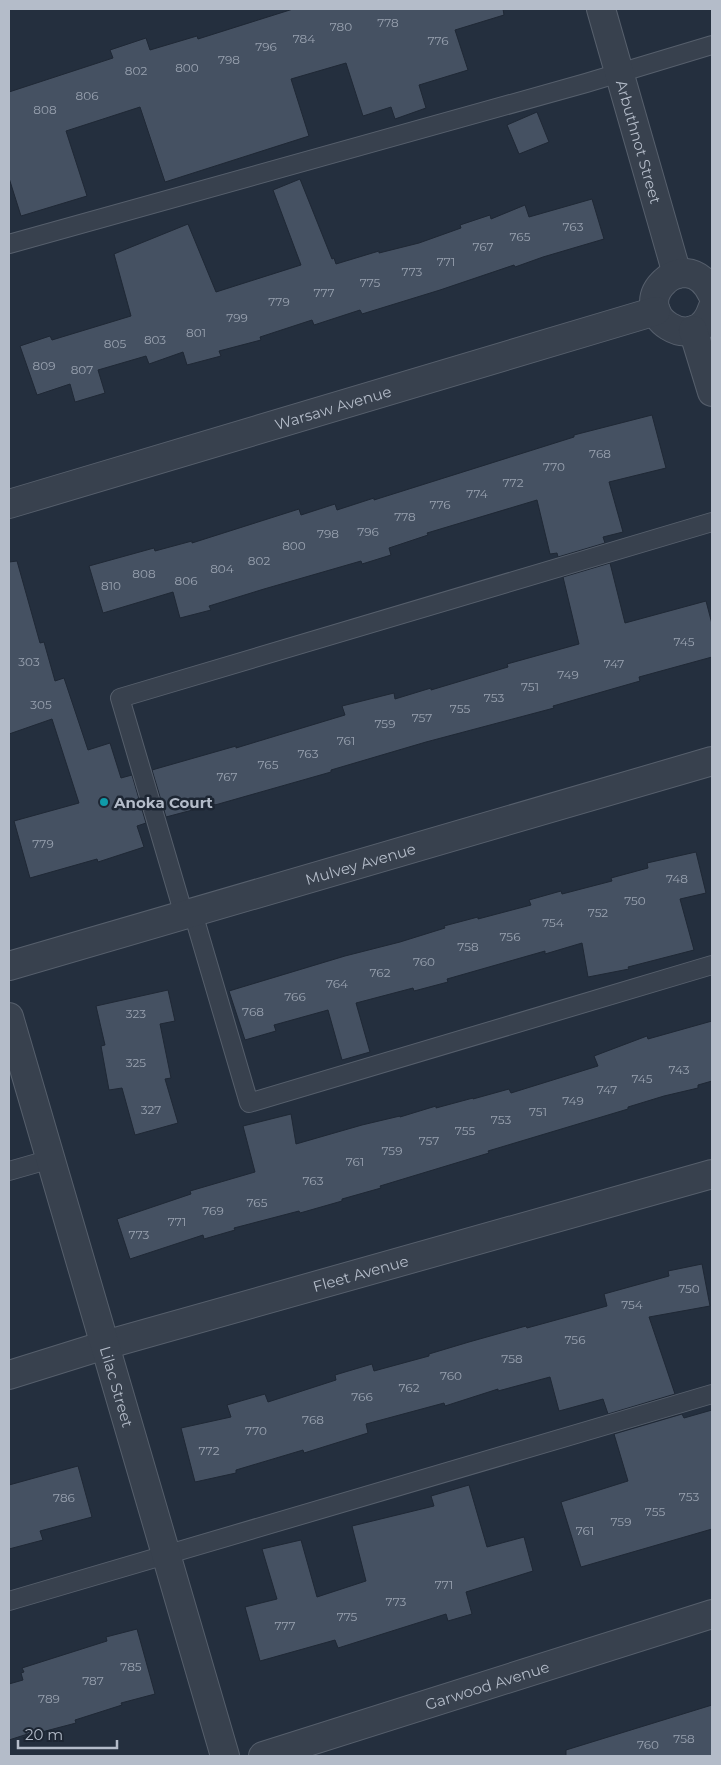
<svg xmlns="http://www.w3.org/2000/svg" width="721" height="1765" font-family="Montserrat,sans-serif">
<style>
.building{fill:#455162;stroke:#1f2835}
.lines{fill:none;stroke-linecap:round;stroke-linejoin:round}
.service-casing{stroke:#565f6c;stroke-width:20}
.minor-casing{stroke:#565f6c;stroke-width:30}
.tertiary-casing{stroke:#565f6c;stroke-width:30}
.service{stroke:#38414e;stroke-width:18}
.minor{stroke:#38414e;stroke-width:28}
.tertiary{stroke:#38414e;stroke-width:28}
.culture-dot{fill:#0f9aa8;stroke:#1d2633;stroke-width:2}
.labels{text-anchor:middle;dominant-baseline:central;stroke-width:5;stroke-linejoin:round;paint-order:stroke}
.number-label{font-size:12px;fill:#98a1af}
.street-label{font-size:15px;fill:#b4bcc9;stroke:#1d2633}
.poi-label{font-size:15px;font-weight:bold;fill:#b4bcc9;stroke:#1d2633;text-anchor:start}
</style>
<rect width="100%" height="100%" fill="#242f3e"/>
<!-- building -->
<g class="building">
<polygon points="293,9 503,9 504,15 455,30 468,70 419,85 426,108 395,119 391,107 363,116 346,63 291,79 309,136 165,182 140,107 66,131 87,196 21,216 9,178 9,92 113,58 110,50 146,38 150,50 197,36 198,39"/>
<polygon points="537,112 549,142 519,154 507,125"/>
<polygon points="300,179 332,259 334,258 336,264 379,251 379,253 419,243 461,228 460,225 490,215 491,219 525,205 529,217 592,199 604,239 543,257 515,267 514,265 440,290 362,314 360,310 314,325 312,320 260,337 261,340 219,351 221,356 187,365 183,352 149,364 146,356 98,370 105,393 75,402 70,384 37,395 20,346 50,336 52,340 131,316 114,254 188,224 216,292 301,265 273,190"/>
<polygon points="652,415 666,468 609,482 623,532 603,537 605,543 558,557 557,553 550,554 537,500 427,533 428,535 389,548 391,555 362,564 361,561 264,589 209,606 211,610 180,618 173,592 103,613 89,566 154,548 155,551 192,541 192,543 299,509 301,515 335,504 337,510 374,498 374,500 574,437 574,435"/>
<polygon points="17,561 40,643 44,642 55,681 64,678 88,750 110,743 121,778 132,775 146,823 137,826 144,847 98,862 97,859 30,878 14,821 79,803 52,719 9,734 9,562"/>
<polygon points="610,563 625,623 706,601 712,624 712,657 639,677 640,681 553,706 554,708 426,742 331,770 331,772 215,805 215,804 166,817 152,770 236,746 236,748 345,715 342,706 394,693 395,699 431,688 431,690 508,667 507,664 579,644 563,577"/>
<polygon points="696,852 706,893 680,899 694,950 628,967 629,969 588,977 582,943 545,954 545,951 447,979 448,982 414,991 413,988 356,1003 370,1052 342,1060 328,1010 274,1025 276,1031 245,1040 229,991 345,956 400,942 445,928 444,926 478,917 478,919 531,905 529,900 561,891 562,894 612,881 611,878 648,868 647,863"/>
<polygon points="168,990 175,1021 160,1024 171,1078 165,1079 178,1123 135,1135 122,1088 109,1090 101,1046 105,1045 96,1006"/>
<polygon points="712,1021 712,1081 698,1085 698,1088 664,1096 628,1107 628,1109 488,1151 489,1153 380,1186 381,1188 342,1199 342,1201 300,1213 299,1211 234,1228 235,1230 204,1239 203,1235 130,1259 117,1219 191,1194 190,1191 255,1172 243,1126 291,1114 296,1144 362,1125 400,1116 400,1117 436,1106 436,1108 473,1098 473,1099 509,1089 511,1093 598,1066 594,1056 647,1036 648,1039"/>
<polygon points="702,1264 710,1306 649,1317 675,1394 608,1414 603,1399 559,1411 550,1377 498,1391 498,1389 445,1406 444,1403 366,1424 368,1433 304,1453 303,1450 236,1470 236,1473 195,1482 181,1428 231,1417 227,1405 265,1394 268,1402 336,1380 335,1375 372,1364 374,1371 429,1356 429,1354 469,1342 526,1326 527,1328 607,1306 604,1294 669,1276 668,1271"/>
<polygon points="712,1410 712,1529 581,1567 561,1502 628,1481 614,1434 682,1414 684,1418"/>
<polygon points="78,1466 92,1517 40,1531 43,1540 9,1549 9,1485"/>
<polygon points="469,1485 487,1547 524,1537 533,1571 466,1592 472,1614 448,1621 446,1614 338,1648 335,1640 260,1661 245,1607 277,1599 262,1549 301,1540 317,1597 366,1581 352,1526 434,1506 431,1496"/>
<polygon points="137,1629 155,1694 121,1703 122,1705 75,1720 76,1723 38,1733 37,1731 9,1740 9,1684 23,1680 21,1673 24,1672 22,1668 107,1641 106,1637"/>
<polygon points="712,1705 712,1756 566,1756 566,1750"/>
</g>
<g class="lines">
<!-- service casing -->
<g class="service-casing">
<g id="service">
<polyline points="9,244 586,83 712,45"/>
<polyline points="193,913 249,1103 712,965"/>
<polyline points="184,915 120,698 712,522"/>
<polyline points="9,1171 51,1159"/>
<polyline points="9,1601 712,1394"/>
</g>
</g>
<!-- minor casing -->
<g class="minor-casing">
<g id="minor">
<path id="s1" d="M601 9 677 274"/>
<path d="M712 294C707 283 698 274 686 273 678 273 670 276 665 281 628 314 696 359 712 309"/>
<polyline points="693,330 712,392"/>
<path id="s2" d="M9 504 656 311"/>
<path id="s3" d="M9 966 712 761"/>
<path id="s4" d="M9 1375 105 1345 712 1174"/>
<path id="s5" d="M263 1756 712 1614"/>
</g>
</g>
<!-- tertiary casing -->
<g class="tertiary-casing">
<g id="tertiary">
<path id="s6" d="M9 1017 225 1756"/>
</g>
</g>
<!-- service -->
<use href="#service" class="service"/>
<!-- minor -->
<use href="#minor" class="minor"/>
<!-- tertiary -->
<use href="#tertiary" class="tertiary"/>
</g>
<!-- markers -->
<circle class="culture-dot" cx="104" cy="802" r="5"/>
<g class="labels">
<!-- number labels -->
<g class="number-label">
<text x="388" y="22">778</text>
<text x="341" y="26">780</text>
<text x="304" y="38">784</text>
<text x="438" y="40">776</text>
<text x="266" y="46">796</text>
<text x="229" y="59">798</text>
<text x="187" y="67">800</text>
<text x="136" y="70">802</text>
<text x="87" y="95">806</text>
<text x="45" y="109">808</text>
<text x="573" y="226">763</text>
<text x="520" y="236">765</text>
<text x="483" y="246">767</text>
<text x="446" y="261">771</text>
<text x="412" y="271">773</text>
<text x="370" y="282">775</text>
<text x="324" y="292">777</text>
<text x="279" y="301">779</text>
<text x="237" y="317">799</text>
<text x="196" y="332">801</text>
<text x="155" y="339">803</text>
<text x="115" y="343">805</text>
<text x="44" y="365">809</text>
<text x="82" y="369">807</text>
<text x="600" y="453">768</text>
<text x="554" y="466">770</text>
<text x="513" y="482">772</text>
<text x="477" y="493">774</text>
<text x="440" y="504">776</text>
<text x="405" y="516">778</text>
<text x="368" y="531">796</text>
<text x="328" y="533">798</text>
<text x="294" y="545">800</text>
<text x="259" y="560">802</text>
<text x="222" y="568">804</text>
<text x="144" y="573">808</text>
<text x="186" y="580">806</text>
<text x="111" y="585">810</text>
<text x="684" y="641">745</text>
<text x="29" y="661">303</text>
<text x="614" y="663">747</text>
<text x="568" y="674">749</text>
<text x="530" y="686">751</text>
<text x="494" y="697">753</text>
<text x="41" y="704">305</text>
<text x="460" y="708">755</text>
<text x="422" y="717">757</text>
<text x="385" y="723">759</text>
<text x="346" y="740">761</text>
<text x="308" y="753">763</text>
<text x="268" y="764">765</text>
<text x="227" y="776">767</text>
<text x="43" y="843">779</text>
<text x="677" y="878">748</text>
<text x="635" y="900">750</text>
<text x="598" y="912">752</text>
<text x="553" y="922">754</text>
<text x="510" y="936">756</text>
<text x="468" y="946">758</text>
<text x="424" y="961">760</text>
<text x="380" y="972">762</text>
<text x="337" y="983">764</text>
<text x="295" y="996">766</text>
<text x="253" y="1011">768</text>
<text x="136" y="1013">323</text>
<text x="136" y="1062">325</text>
<text x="679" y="1069">743</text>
<text x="642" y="1078">745</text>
<text x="607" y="1089">747</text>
<text x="573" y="1100">749</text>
<text x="151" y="1109">327</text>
<text x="538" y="1111">751</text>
<text x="501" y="1119">753</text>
<text x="465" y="1130">755</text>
<text x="429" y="1140">757</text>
<text x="392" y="1150">759</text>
<text x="355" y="1161">761</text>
<text x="313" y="1180">763</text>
<text x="257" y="1202">765</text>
<text x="213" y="1210">769</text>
<text x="177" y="1221">771</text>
<text x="139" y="1234">773</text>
<text x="689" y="1288">750</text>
<text x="632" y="1304">754</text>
<text x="575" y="1339">756</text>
<text x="512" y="1358">758</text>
<text x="451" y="1375">760</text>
<text x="409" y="1387">762</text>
<text x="362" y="1396">766</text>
<text x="313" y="1419">768</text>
<text x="256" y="1430">770</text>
<text x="209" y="1450">772</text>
<text x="689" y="1496">753</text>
<text x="64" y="1497">786</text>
<text x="655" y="1511">755</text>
<text x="621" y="1521">759</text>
<text x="585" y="1530">761</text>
<text x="444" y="1584">771</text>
<text x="396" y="1601">773</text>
<text x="347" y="1616">775</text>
<text x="285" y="1625">777</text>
<text x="131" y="1666">785</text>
<text x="93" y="1680">787</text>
<text x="49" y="1698">789</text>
<text x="684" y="1738">758</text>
<text x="648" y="1744">760</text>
</g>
<!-- street labels -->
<g class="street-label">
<text stroke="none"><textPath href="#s1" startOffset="138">Arbuthnot Street</textPath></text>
<text stroke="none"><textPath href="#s2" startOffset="338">Warsaw Avenue</textPath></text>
<text stroke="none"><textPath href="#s3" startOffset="366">Mulvey Avenue</textPath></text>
<text stroke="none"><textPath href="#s4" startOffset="366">Fleet Avenue</textPath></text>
<text stroke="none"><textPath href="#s6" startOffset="385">Lilac Street</textPath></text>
<text stroke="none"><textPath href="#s5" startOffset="235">Garwood Avenue</textPath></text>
</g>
<!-- poi labels -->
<g class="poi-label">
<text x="114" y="802">Anoka Court</text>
</g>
</g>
<!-- border -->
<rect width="721" height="1765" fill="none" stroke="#b4bcc9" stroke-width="20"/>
<!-- scale -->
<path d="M18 1740v8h99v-8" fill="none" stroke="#b4bcc9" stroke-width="2.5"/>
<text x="25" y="1740" font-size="15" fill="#b4bcc9" stroke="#1d2633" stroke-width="4" paint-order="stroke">20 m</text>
</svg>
